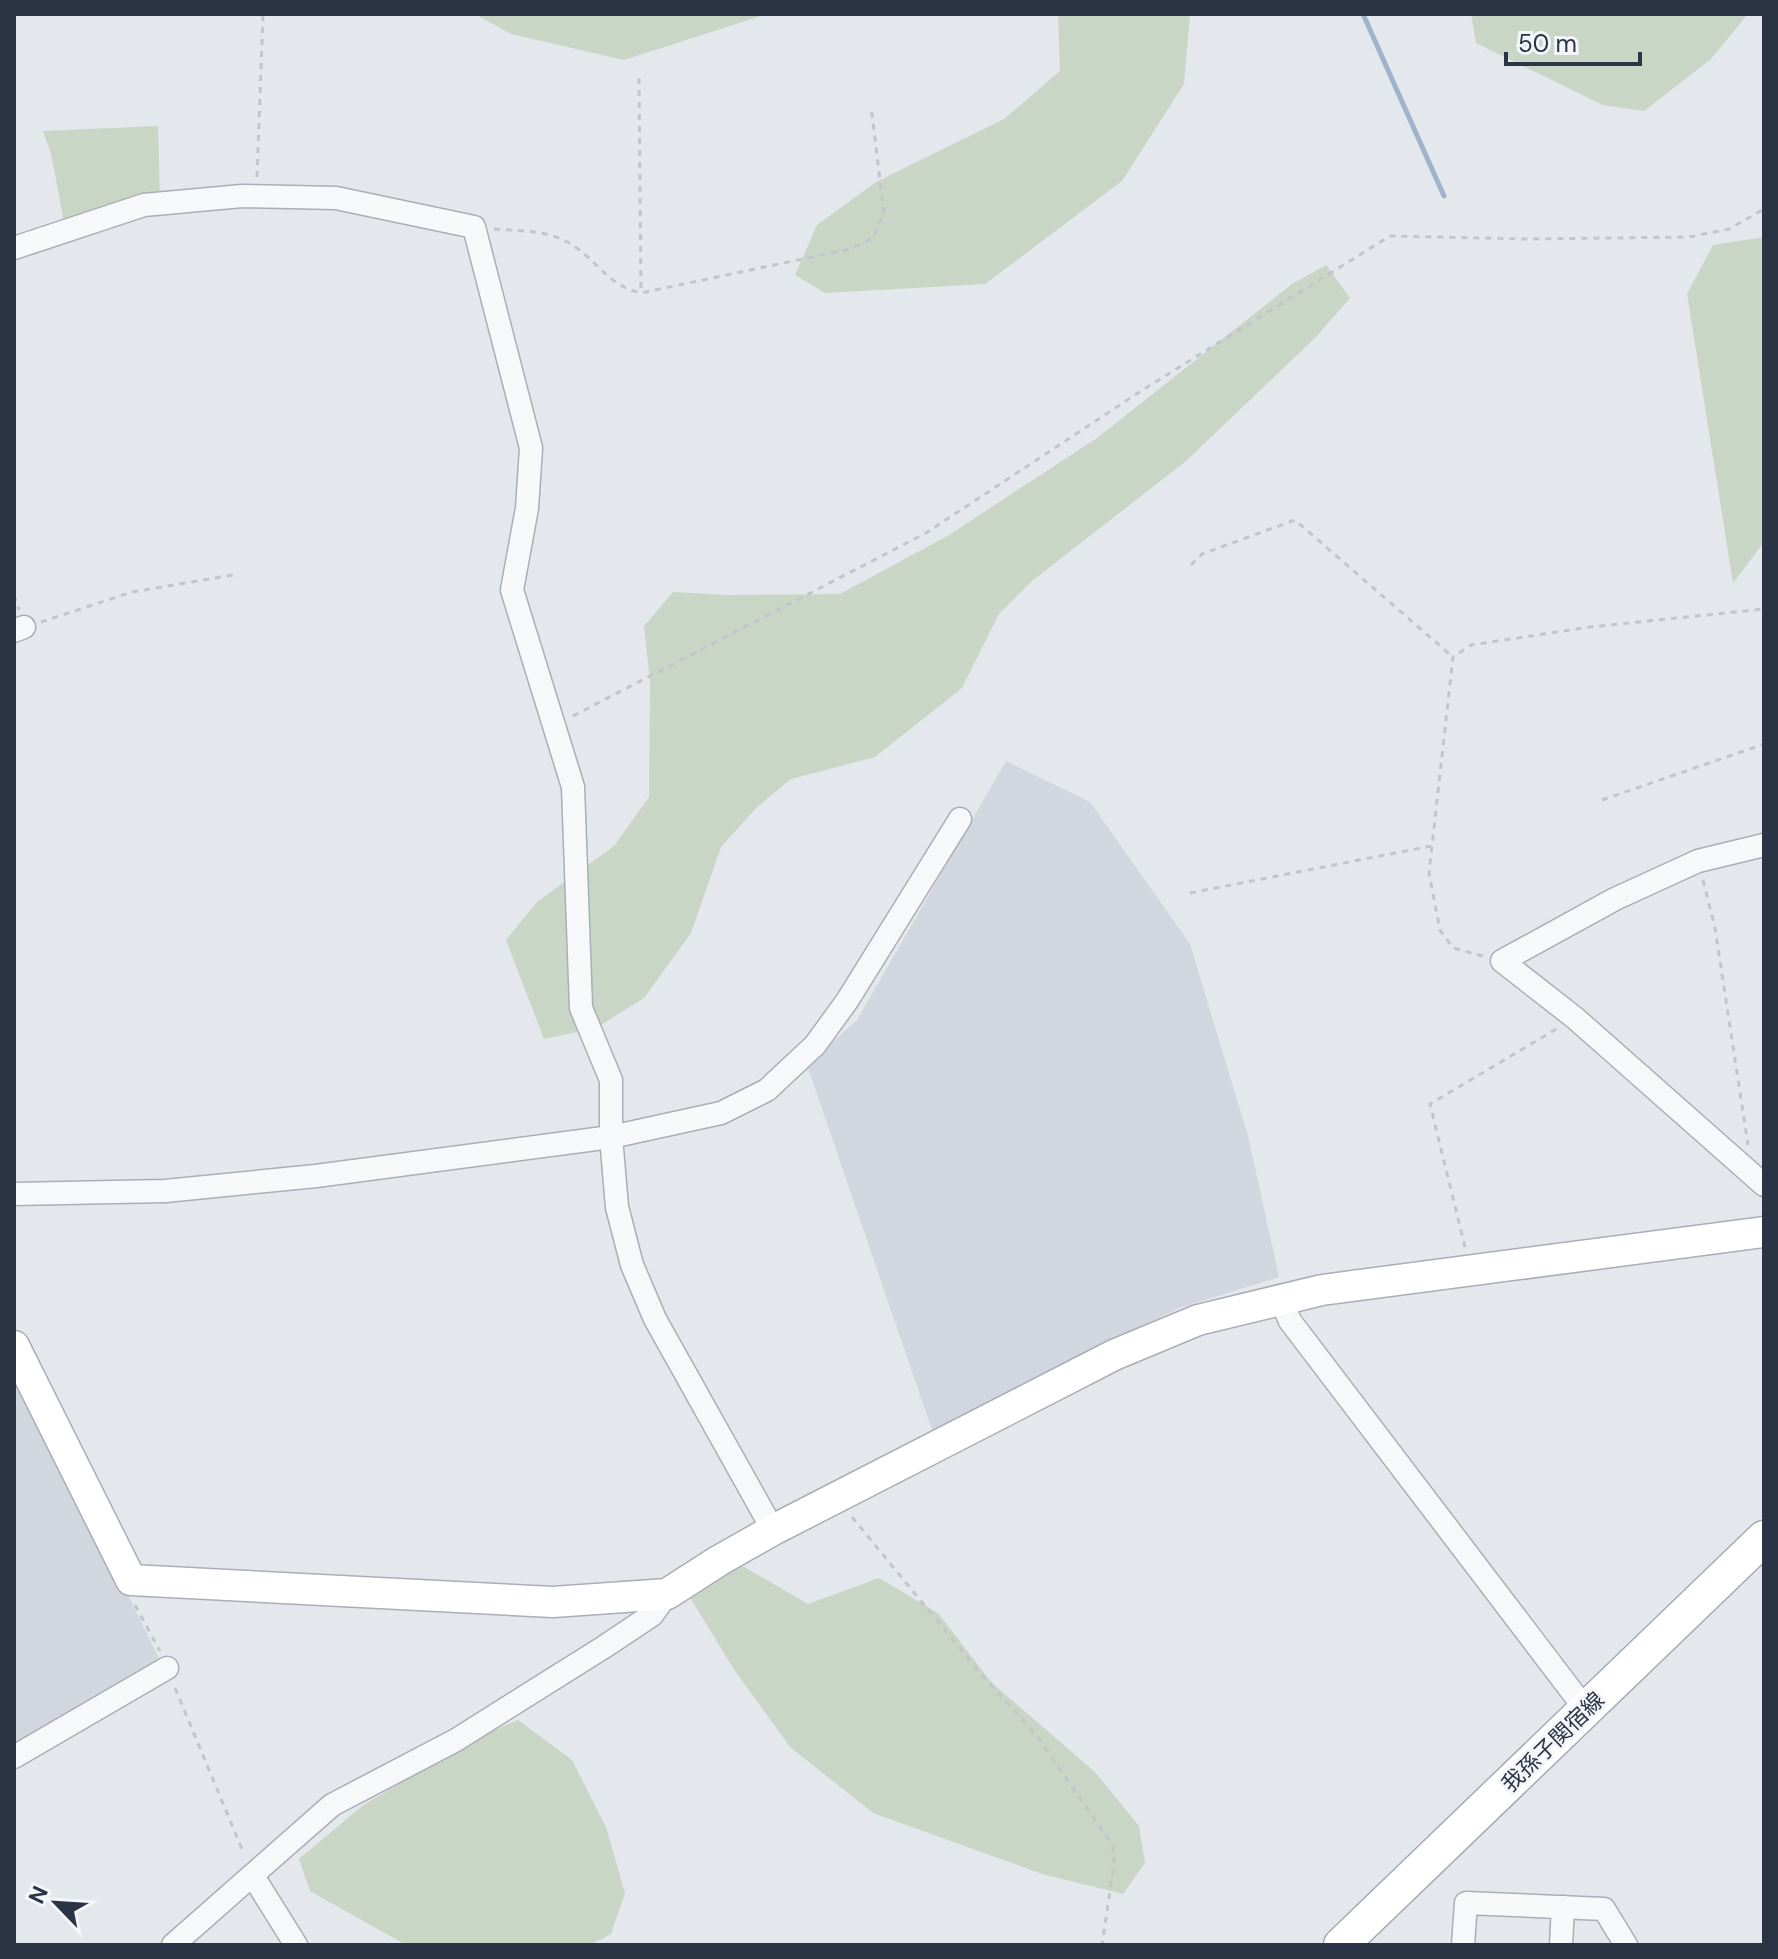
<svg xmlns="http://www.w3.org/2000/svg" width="1778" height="1959" font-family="'DM Sans','Noto Sans JP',sans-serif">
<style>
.built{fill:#d2d6de}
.green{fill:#c9d6c5}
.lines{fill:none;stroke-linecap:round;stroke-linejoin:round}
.stream{stroke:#9fb4cc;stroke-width:5}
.street-casing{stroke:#a9aeb7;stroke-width:25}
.secondary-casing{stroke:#a9aeb7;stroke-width:33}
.primary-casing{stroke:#a3abb8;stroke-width:37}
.path{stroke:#c2c5cb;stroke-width:3;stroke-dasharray:6 6;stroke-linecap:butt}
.street{stroke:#f7f8fa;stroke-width:22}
.secondary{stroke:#fff;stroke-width:30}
.primary{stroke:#fff;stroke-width:34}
.labels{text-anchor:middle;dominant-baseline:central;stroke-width:6;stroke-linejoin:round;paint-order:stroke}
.street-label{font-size:22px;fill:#2b3445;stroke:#f4f6f9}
</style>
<rect width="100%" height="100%" fill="#e4e7ec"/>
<!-- built -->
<g class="built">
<polygon points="1006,761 1090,802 1190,944 1248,1136 1279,1277 1179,1308 932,1430 807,1065 857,1020"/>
<polygon points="14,1366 163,1666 14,1752"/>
</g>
<!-- green -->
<g class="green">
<polygon points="475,14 767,14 624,60 511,34"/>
<polygon points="1058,14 1190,14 1184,84 1122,181 985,284 825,293 795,275 817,225 876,182 1004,119 1060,71"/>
<polygon points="1471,14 1748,14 1711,59 1644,111 1603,105 1476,43"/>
<polygon points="158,126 160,198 65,227 51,154 43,131"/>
<polygon points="1764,237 1764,542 1733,583 1687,294 1713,245"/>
<polygon points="1326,265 1350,298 1315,338 1186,461 1032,581 999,614 962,688 875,757 791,779 757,807 721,847 691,933 644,998 596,1028 544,1039 506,940 537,902 614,846 649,797 650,681 644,626 673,592 728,595 840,594 949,535 1097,438 1292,284"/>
<polygon points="739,1564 808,1604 879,1578 938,1613 992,1683 1095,1772 1139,1826 1145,1863 1123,1894 1042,1874 873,1813 790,1747 735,1671 686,1591"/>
<polygon points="518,1720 572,1760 606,1827 625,1893 611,1934 590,1945 406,1945 310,1891 299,1859 362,1806 472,1740"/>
</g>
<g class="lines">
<!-- stream -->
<polyline class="stream" points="1363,14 1444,196"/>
<!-- street casing -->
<g class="street-casing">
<g id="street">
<polyline points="14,248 144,205 242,196 336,198 474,227 531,448 527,508 512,590 573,787 581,1008 611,1080 611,1137 617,1207 632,1265 655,1319 773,1530"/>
<polyline points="14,631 24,627"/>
<polyline points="1764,845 1698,861 1615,899 1502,961 1575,1018 1764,1185"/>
<polyline points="14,1194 165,1191 316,1176 611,1137 721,1113 767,1090 815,1045 847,1001 960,819"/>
<polyline points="1280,1298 1290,1321 1586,1710"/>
<polyline points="14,1757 167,1668"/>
<polyline points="253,1876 296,1945"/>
<polyline points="173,1945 332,1805 456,1740 604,1647 652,1615 667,1594"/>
<polyline points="1463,1945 1466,1903 1604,1909 1626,1945"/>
<polyline points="1561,1945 1563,1907"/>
</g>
</g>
<!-- secondary casing -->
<g class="secondary-casing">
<polyline id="secondary" points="14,1346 131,1580 553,1602 667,1594 720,1560 773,1530 1114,1355 1198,1320 1322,1290 1764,1232"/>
</g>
<!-- primary casing -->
<g class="primary-casing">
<polyline id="primary" points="1341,1945 1764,1538"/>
</g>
<!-- path -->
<g class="path">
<polyline points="639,78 641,293"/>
<polyline points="257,177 263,14"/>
<path d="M494 229C521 231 551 230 574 246 600 264 608 285 641 293L850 249 873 238 884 213 871 106"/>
<polyline points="1191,565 1202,554 1295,520 1453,657"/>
<polyline points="14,595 19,610"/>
<polyline points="41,622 132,592 233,575"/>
<polyline points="573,716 926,533 1141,391 1390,236 1526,239 1689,237 1729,229 1764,209"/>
<polyline points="1602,800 1764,744"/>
<polyline points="1703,880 1715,928 1748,1145"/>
<polyline points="1190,893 1431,846"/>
<polyline points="1483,956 1453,948 1440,930 1429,873 1453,657 1471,645 1590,627 1764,609"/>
<polyline points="1465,1247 1430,1104 1558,1028"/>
<polyline points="852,1517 980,1673 1037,1736 1113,1846 1114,1864 1102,1945"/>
<polyline points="135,1605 160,1651"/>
<polyline points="175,1688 244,1854"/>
</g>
<!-- street -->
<use href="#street" class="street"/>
<!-- secondary -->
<use href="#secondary" class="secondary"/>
<!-- primary -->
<use href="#primary" class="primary"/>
</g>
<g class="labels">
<!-- street labels -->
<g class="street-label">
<text transform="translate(1553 1742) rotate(-44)">我孫子関宿線</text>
</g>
</g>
<!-- border -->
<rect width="1778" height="1959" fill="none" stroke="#2b3445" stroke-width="32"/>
<!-- north arrow -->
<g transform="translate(56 1903) rotate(295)" stroke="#f4f6f9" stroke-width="6" paint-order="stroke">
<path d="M0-6L14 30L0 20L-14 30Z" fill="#2b3445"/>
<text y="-12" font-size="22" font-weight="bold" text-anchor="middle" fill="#2b3445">N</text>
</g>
<!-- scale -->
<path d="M1506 52v12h134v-12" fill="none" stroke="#2b3445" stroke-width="4"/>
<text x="1518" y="52" font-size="24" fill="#2b3445" stroke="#f4f6f9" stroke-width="6" paint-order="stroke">50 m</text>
</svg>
